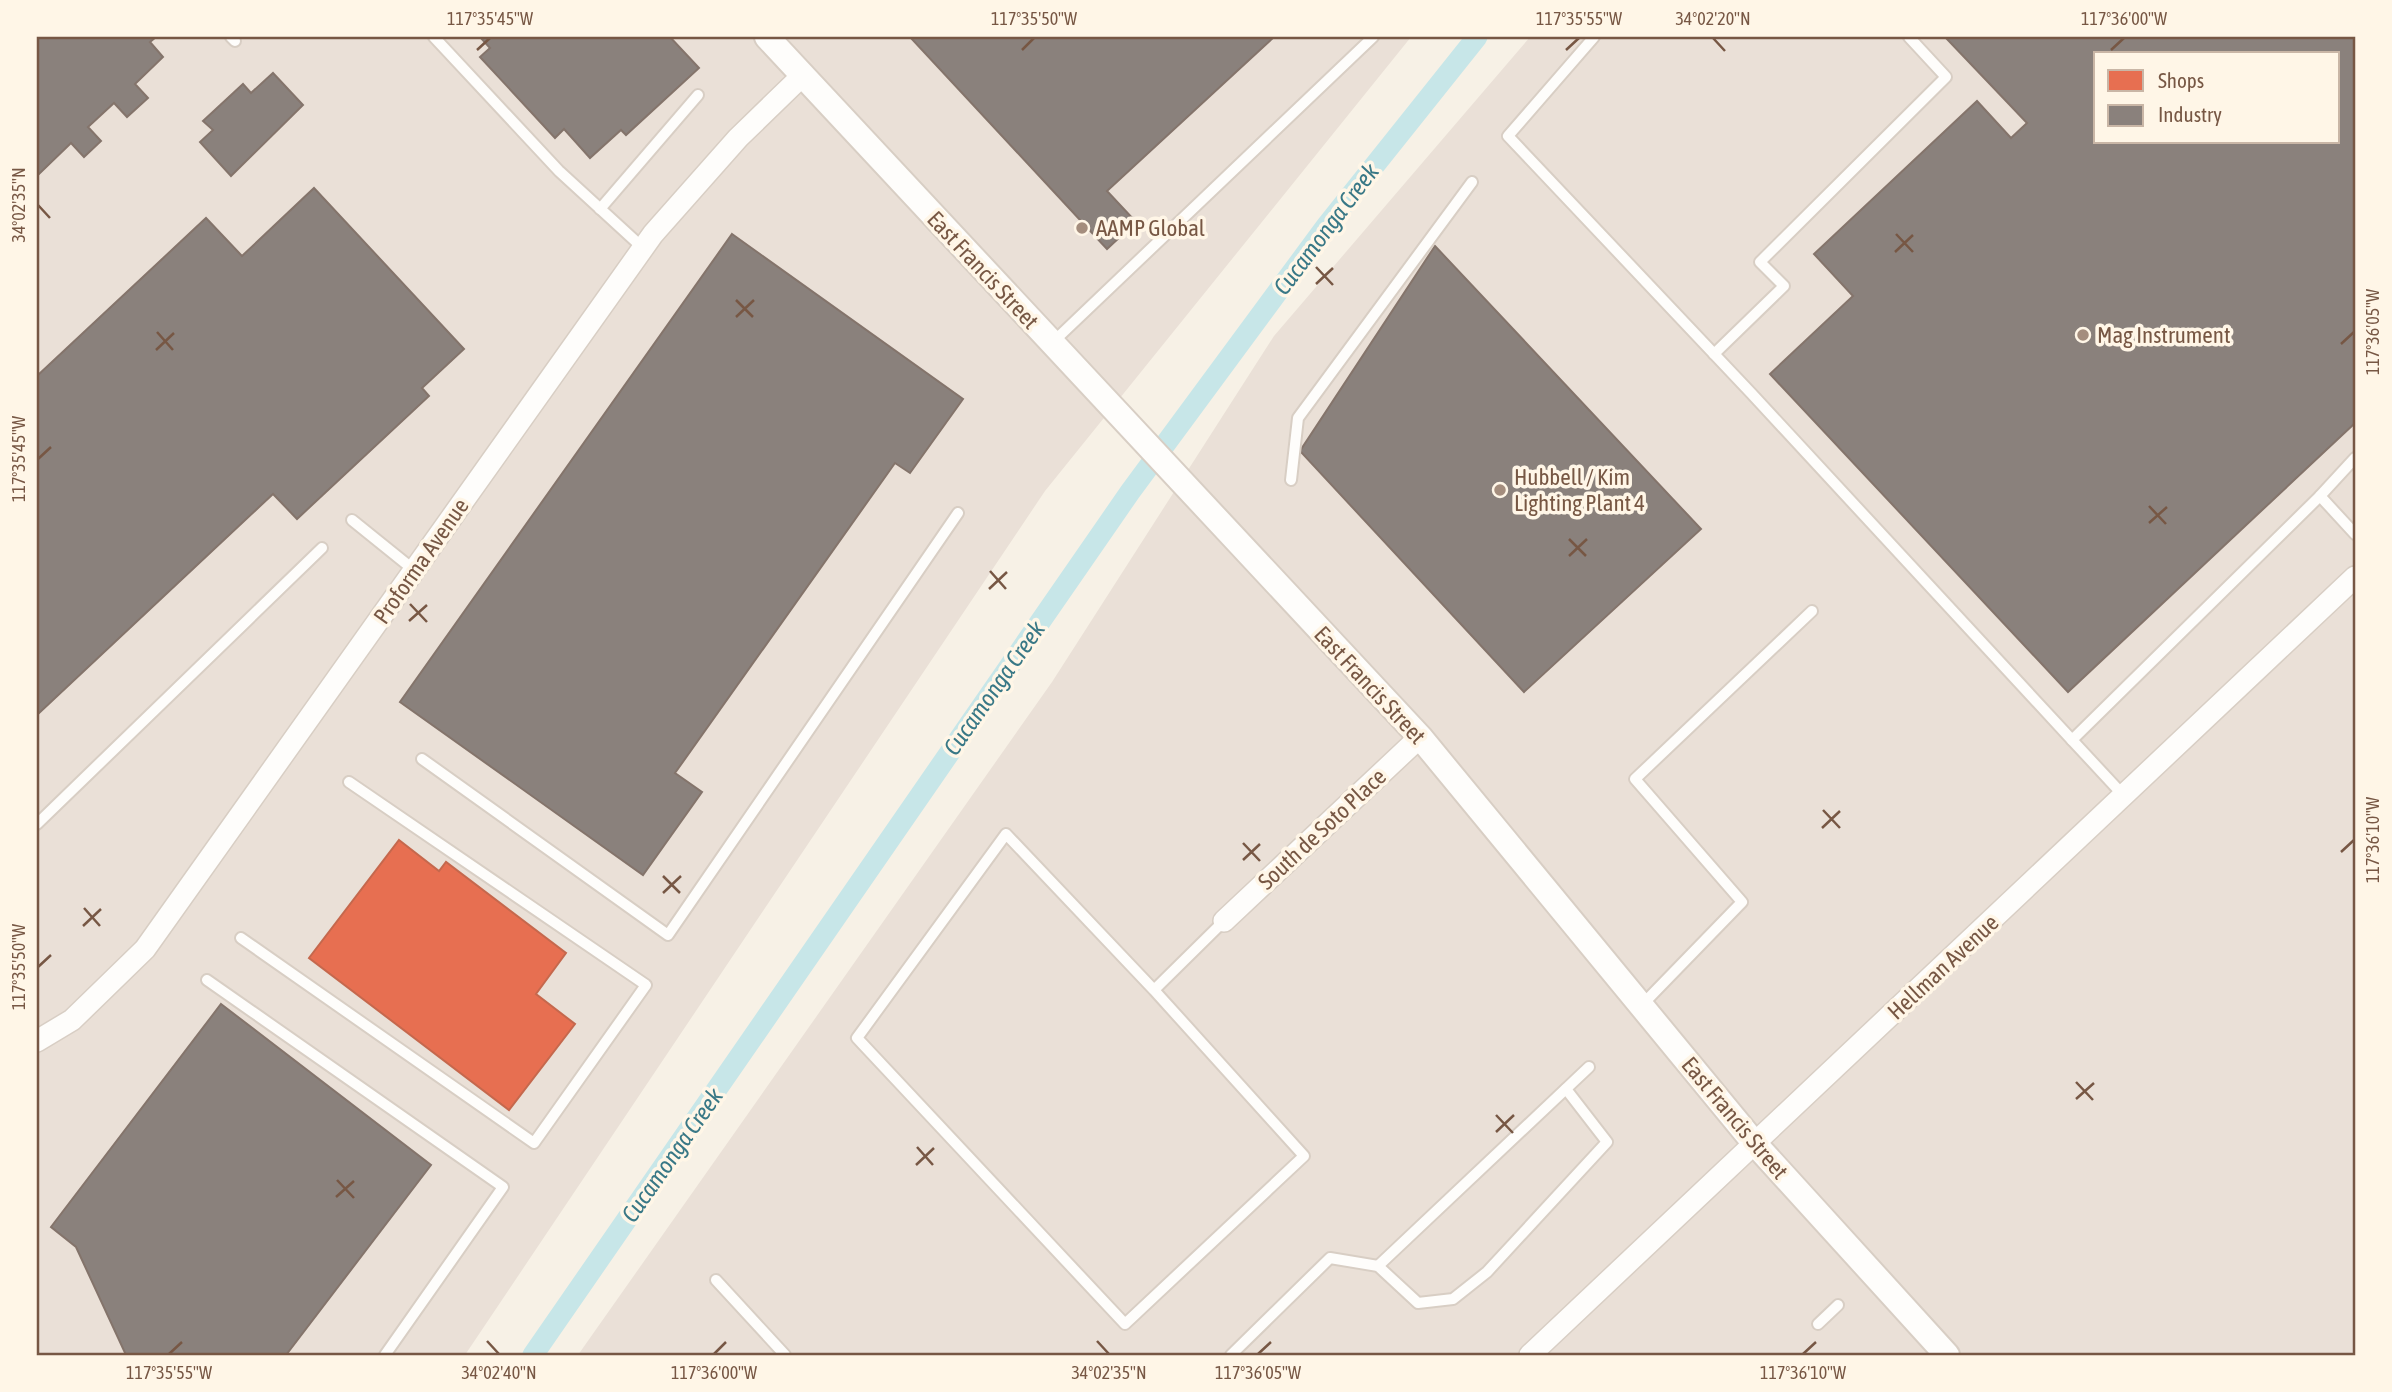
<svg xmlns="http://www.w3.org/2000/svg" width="2392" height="1392" font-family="'Asap Condensed',sans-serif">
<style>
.industrial{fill:#eae0d7;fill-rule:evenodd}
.shops{fill:#e76f51;stroke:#c5684d;stroke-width:2}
.industry{fill:#8a817c;stroke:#84746b;stroke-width:2;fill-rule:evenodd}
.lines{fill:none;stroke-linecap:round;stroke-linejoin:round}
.canal{stroke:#c7e6e8;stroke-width:21}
.service-casing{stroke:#d8cec4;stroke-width:14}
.minor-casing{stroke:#d8cec4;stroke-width:24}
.tertiary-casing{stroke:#d8cec4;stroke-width:28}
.service{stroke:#fefdfb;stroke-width:10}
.minor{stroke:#fefdfb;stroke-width:21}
.tertiary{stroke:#fefdfb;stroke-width:24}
.ticks{fill:none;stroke:#775744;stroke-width:2.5}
.poi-dot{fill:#a48d7d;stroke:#fff6e7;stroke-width:2.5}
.labels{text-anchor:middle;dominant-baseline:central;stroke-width:7;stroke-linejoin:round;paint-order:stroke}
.poi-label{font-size:23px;fill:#775744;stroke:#fff6e7;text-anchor:start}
.street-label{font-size:23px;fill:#775744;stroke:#fff6e7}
.water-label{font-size:24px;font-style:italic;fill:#397886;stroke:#fff6e7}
.neatline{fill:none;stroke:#775744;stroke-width:2.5}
.ticks-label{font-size:18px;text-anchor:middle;fill:#775744}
</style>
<rect width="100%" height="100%" fill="#f7f1e6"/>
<!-- industrial -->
<g class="industrial">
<polygon points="37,37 1411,37 1045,491 465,1355 37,1355"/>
<path d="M1530 37H2355V1355H578L1052 682 1274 336ZM2096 54H2338V142H2096Z"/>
</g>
<!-- shops -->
<polygon class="shops" points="399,840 439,871 446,862 566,953 536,994 575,1024 509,1110 309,958"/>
<!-- industry -->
<g class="industry">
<polygon points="37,37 156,37 150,42 163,57 135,84 148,98 127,117 114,103 88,127 101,141 84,157 71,143 37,176"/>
<polygon points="480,37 670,37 699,68 626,135 621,130 590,158 564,129 555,138 480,57 490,48"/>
<polygon points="910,37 1274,37 1107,191 1136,222 1107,249"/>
<path d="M1945 37H2355V423L2068 692 1770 374 1853 296 1814 254 1977 101 2011 138 2027 123ZM2096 54H2338V142H2096Z"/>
<polygon points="273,73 303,105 231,176 200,142 213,130 203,121 243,84 251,93"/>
<polygon points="314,188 464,349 422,388 429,396 297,519 273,494 37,715 37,376 206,218 242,256"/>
<polygon points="732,234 963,399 910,473 895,463 675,773 702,792 643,875 400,702"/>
<polygon points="1435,246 1701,529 1524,692 1300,451"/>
<polygon points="221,1004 431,1165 286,1355 126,1355 76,1247 51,1227"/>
</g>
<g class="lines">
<!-- canal -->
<polyline class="canal" points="533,1355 1130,492 1327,225 1477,37"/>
<!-- service casing -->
<g class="service-casing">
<g id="service">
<polyline points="231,37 235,41"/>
<polyline points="434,37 559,171 643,248"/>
<polyline points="1594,37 1508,136 1751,393 2072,740 2320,496 2355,534"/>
<polyline points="600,209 698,95"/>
<polyline points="1052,343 1373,37"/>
<polyline points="1714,354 1784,286 1760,262 1946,77 1909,37"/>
<polyline points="1291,480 1298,418 1472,182"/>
<polyline points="2320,496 2355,458"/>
<polyline points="352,520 414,570"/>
<polyline points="2072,740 2124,796"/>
<polyline points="422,759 668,935 958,513"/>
<polyline points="37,824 322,548"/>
<polyline points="241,938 534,1143 646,985 349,782"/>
<polyline points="207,980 503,1187 385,1355"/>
<polyline points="1154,990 1304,1156 1125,1324 857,1038 1006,834 1154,990 1224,921"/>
<polyline points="1641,1006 1742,902 1635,779 1812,611"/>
<polyline points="1378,1266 1589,1067"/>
<polyline points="716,1280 785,1355"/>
<polyline points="1818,1324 1838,1305"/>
<polyline points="1231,1355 1330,1258 1378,1266 1418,1303 1453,1299 1487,1272 1607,1142 1566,1089"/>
</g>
</g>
<!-- minor casing -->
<g class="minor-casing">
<g id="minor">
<polyline points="1224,921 1420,737"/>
<polyline points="37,1041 72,1020 145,949 653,234 738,138 803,75"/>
<polyline points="1530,1355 2355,577"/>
</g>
</g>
<!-- tertiary casing -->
<g class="tertiary-casing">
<polyline id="tertiary" points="767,37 1420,737 1756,1145 1947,1355"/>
</g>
<!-- service -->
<use href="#service" class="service"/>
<!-- minor -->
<use href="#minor" class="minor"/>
<!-- tertiary -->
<use href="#tertiary" class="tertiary"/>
</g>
<!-- ticks -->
<path class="ticks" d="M1713 38 1725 51M477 50 490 38M1022 50 1034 38M1566 50 1579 38M2111 50 2124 38M38 205 50 218M1896 234 1913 252M1895 252 1913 235M1316 267 1333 285M1316 284 1333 268M736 300 753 317M736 317 754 300M157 332 173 350M2341 344 2354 332M156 350 174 333M38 459 51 447M2149 506 2166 524M2149 523 2167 507M1569 539 1586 556M1569 556 1587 539M990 571 1006 589M989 589 1007 572M410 604 427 622M409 621 427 605M1823 810 1840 828M1822 828 1840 811M1243 843 1260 861M2341 852 2354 840M1243 860 1260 844M663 876 680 893M663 893 681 876M84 908 100 926M83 926 101 909M38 967 51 955M2076 1082 2093 1100M2076 1099 2094 1083M1496 1115 1513 1133M1496 1132 1514 1115M917 1147 933 1165M916 1165 934 1148M337 1180 354 1198M336 1197 354 1181M487 1341 499 1354M1097 1341 1109 1354M169 1354 182 1342M714 1354 726 1342M1258 1354 1271 1342M1803 1354 1816 1342"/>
<!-- markers -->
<g class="poi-dot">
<circle cx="1082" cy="228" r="7"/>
<circle cx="2083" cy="335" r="7"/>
<circle cx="1500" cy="490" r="7"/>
</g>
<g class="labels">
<!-- poi labels -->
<g class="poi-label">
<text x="1096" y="228">AAMP Global</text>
<text x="2097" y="335">Mag Instrument</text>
<text x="1514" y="477">Hubbell / Kim<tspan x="1514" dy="26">Lighting Plant 4</tspan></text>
</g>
<!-- street labels -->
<g class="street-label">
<text transform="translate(983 270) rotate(47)">East Francis Street</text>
<text transform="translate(421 561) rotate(-55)">Proforma Avenue</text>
<text transform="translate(1370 685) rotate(47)">East Francis Street</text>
<text transform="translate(1322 829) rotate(-43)">South de Soto Place</text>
<text transform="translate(1943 967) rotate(-43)">Hellman Avenue</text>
<text transform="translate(1735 1118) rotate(50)">East Francis Street</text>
</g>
<!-- water labels -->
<g class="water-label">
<text transform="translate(1326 229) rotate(-53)">Cucamonga Creek</text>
<text transform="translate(994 688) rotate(-55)">Cucamonga Creek</text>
<text transform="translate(672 1155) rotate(-55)">Cucamonga Creek</text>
</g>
</g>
<!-- border -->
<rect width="2392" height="1392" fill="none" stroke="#fff6e7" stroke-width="77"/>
<!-- legend -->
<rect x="2094" y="52" width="245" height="91" fill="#fff6e7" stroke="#c9b6a6" stroke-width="2"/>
<rect x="2108" y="70" width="35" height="21" fill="#e76f51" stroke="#c9b6a6" stroke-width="2"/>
<text x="2158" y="88" font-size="21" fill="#775744">Shops</text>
<rect x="2108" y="105" width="35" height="21" fill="#8a817c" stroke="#c9b6a6" stroke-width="2"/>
<text x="2158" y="122" font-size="21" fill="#775744">Industry</text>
<rect x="38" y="38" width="2316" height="1316" class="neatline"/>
<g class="ticks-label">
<text x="490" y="25">117°35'45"W</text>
<text x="1034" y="25">117°35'50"W</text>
<text x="1579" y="25">117°35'55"W</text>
<text x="1713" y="25">34°02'20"N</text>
<text x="2124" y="25">117°36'00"W</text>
<text transform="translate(19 205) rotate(-90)" y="6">34°02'35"N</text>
<text transform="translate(2373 332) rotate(-90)" y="6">117°36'05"W</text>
<text transform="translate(19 459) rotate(-90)" y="6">117°35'45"W</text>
<text transform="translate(2373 840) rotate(-90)" y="6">117°36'10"W</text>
<text transform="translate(19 967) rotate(-90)" y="6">117°35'50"W</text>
<text x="169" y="1379">117°35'55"W</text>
<text x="499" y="1379">34°02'40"N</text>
<text x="714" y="1379">117°36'00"W</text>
<text x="1109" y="1379">34°02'35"N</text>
<text x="1258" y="1379">117°36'05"W</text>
<text x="1803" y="1379">117°36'10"W</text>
</g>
</svg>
